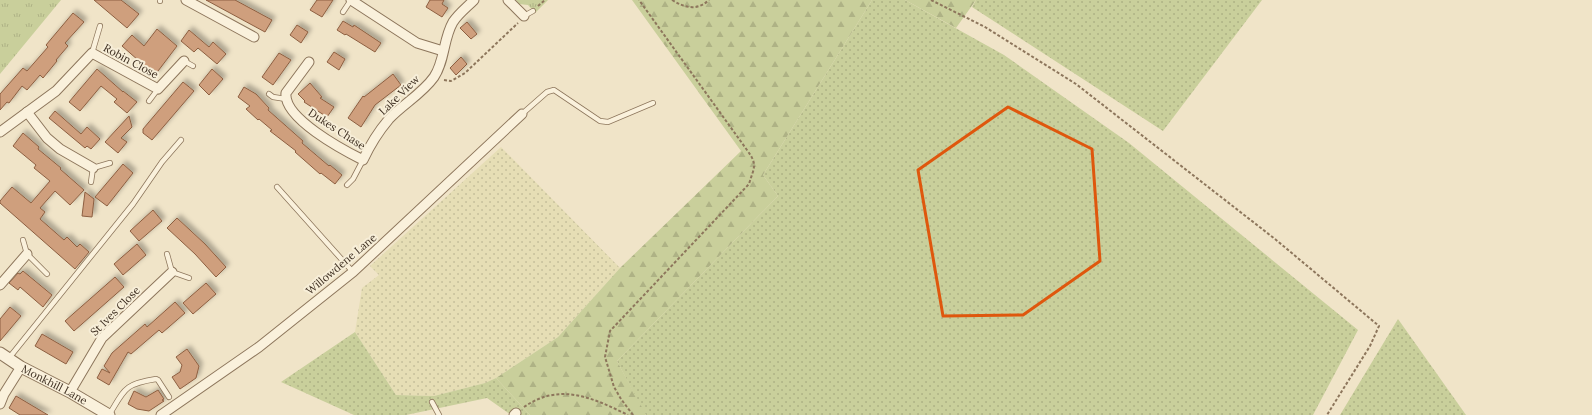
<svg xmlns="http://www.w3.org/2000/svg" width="1592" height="415" font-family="Lora,serif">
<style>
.farmland{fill:url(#farmland-dots)}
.grass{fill:url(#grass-dots)}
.forest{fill:url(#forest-firs)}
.park{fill:url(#park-tufts)}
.building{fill:#cf9f7d;stroke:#8d5f41;filter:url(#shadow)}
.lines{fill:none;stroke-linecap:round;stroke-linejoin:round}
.service-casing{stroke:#8d765c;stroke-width:6}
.minor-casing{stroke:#8d765c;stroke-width:11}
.tertiary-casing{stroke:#8d765c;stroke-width:13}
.path{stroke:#8d765c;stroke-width:2;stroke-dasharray:3 2;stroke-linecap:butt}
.service{stroke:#faf1dc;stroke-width:4.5}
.minor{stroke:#faf1dc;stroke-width:9}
.tertiary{stroke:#faf1dc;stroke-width:11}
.marked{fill:none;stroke:#df570d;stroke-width:3;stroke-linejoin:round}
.labels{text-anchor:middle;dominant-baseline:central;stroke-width:4;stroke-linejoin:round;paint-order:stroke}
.street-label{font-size:11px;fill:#3d2e20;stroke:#f7eed8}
</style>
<defs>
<pattern id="farmland-dots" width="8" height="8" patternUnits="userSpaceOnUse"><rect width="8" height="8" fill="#e6deb5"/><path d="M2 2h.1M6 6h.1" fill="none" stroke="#c6bf9b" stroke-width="1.8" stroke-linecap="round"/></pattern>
<pattern id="grass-dots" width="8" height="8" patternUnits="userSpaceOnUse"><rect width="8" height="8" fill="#c9cf9b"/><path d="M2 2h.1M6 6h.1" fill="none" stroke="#aeb285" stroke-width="1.8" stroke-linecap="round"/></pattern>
<pattern id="forest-firs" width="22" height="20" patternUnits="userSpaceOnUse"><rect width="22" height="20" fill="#c9cf9b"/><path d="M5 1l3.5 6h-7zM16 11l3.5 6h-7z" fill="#aeb285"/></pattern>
<pattern id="park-tufts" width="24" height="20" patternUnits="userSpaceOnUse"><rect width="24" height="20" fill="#c9cf9b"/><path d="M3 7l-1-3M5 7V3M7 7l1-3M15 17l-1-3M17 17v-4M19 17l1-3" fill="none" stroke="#aeb285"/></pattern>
<filter id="shadow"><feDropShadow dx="3.5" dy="-3.5" stdDeviation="2" flood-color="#0004"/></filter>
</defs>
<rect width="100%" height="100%" fill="#f0e4c8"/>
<!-- farmland -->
<polygon class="farmland" points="501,147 620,268 558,337 496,378 485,383 434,396 396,395 355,332 362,288 379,275 370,266"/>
<!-- grass -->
<g class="grass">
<polygon points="872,0 905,0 1004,55 1129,143 1358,330 1313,415 646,415 644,413 617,361 778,196 763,175"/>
<polygon points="976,0 1262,0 1163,131 972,7"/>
<polygon points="1398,319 1466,415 1340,415"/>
<polygon points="355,332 396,395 434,396 485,383 496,378 530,415 511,415 487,398 406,415 354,415 281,382"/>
</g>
<!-- forest -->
<g class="forest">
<polygon points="632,0 872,0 763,175 778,196 617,361 646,415 530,415 496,378 558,337 620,268 741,151"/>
<polygon points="905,0 976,0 956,28"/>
</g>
<!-- park -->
<g class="park">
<polygon points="0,0 61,0 0,74"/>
<polygon points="516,0 548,0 535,13 528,5 519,4"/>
</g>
<!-- building -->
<g class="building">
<polygon points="94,0 121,0 139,14 127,28"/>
<polygon points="206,0 235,0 272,20 265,32"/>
<polygon points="317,0 333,0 322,17 310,10"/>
<polygon points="430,0 444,0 442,4 448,8 442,17 426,7"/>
<polygon points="73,13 84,22 65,43 68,46 56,60 57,61 43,78 40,75 27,90 22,86 9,103 7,102 0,110 0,94 23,68 27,71 48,47 46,45"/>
<polygon points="343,21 353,27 354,25 381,43 375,52 346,34 345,35 337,30"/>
<polygon points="467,22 477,34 471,39 460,28"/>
<polygon points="297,25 308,32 301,43 290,35"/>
<polygon points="157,29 177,46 155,75 122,46 132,35 144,46"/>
<polygon points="189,30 209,47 213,42 226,54 217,64 198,48 194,52 181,41"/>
<polygon points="334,52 345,59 339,70 327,62"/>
<polygon points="279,53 291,60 273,85 262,77"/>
<polygon points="461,57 467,64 456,75 450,68"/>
<polygon points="97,69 123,92 123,91 137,102 127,113 114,102 117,99 101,86 80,111 69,102"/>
<polygon points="212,69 223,79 209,95 199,85"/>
<polygon points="393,74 401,85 375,105 361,127 348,118 363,96 364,97"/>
<polygon points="183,82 194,91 152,140 143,133 143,129"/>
<polygon points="310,83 322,97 320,98 334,107 327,117 304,102 305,101 298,94"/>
<polygon points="244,87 256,94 269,108 268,110 303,141 302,143 329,166 330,165 342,175 335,184 321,173 320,174 295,152 296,151 270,131 272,130 259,119 258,120 246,109 250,106 238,97"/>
<polygon points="55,111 81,134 87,127 100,139 91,149 87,146 85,148 49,118"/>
<polygon points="129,116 132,127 121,138 127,142 118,153 105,142"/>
<polygon points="23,133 39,147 38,149 61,168 60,169 84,190 70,205 55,191 40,208 45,212 40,219 64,240 67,237 77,247 80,244 89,252 75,269 0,203 0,201 12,187 31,203 50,181 34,168 36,165 13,146"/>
<polygon points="123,164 133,173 107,206 95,197"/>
<polygon points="85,192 94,199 92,217 82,216"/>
<polygon points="153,210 162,221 139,241 130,231"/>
<polygon points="177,218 205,244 226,267 216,277 195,254 167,228"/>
<polygon points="137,244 146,255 123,275 114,264"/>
<polygon points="23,271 52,295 43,307 20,287 18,290 9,283 18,273 20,274"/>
<polygon points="115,277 124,287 74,331 65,321"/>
<polygon points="206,283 216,294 193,314 183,303"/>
<polygon points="175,302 185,313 162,333 159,330 131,354 128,352 109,385 97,378 102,369 110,373 104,366 112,353 145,324 147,327"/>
<polygon points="10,307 21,316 0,341 0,319"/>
<polygon points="42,334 73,352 66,364 35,346"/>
<polygon points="187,349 199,366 196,378 180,389 172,377 180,372 182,365 176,357"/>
<polygon points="158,390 164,399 162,400 164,401 149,411 137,409 128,404 134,391 146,397"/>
<polygon points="16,396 48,415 20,415 9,408"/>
</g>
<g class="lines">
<!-- service casing -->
<g class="service-casing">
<g id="service">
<polyline points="160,1 160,0"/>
<polyline points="343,12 351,0"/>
<polyline points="524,16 533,11"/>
<polyline points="92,53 100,26"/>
<polyline points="184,61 193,66"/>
<polyline points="269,94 273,97 286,99"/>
<polyline points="149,101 158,89"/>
<polyline points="522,114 547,92 554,90 600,121 608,122 653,103"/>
<polyline points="91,182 93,168 110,163"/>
<polyline points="347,185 353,179 363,160"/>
<polyline points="277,187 353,272"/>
<polyline points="23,240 27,254 47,274"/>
<polyline points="167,254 172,272 189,278"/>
<polyline points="9,358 133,204 162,162 181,140"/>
<polyline points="432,402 439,415"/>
<path d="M109 415C125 389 124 384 156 379L158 380 169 397"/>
</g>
</g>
<!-- minor casing -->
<g class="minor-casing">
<g id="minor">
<polyline points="186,0 254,37"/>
<polyline points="351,0 417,43 443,51"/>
<polyline points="508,0 524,16"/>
<path d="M309 62 286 93C283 118 343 150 363 160 370 145 378 132 389 119 403 104 422 94 434 77 445 61 443 39 453 22 458 14 467 7 474 0"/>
<polyline points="27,112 47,138 60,149 93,168"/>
<polyline points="0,132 56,91 92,53 158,89 184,61"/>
<polyline points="0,285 27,254"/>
<polyline points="70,392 102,338 172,272"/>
<polyline points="0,404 4,394 21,367"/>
<polyline points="161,415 259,347 353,272 522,114"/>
<polyline points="514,415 516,413"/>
</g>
</g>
<!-- tertiary casing -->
<g class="tertiary-casing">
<g id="tertiary">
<path id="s1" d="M0 353 21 367 70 392 109 415"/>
</g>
</g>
<!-- path -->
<g class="path">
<path d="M672 0C685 8 697 11 709 0"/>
<polyline points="931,0 985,27 1076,84 1275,239 1379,326 1370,346 1327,415"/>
<polyline points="538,6 545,0"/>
<polyline points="444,80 451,81 465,73 518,23"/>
<path d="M524 407C560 382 593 398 628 415"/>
<path d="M633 415 621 399 614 387 605 357 610 331 749 184C754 167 758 165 747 150L639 0"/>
</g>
<!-- service -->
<use href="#service" class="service"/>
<!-- minor -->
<use href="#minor" class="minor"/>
<!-- tertiary -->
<use href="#tertiary" class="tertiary"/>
</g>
<!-- marked area -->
<path class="marked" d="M1008 107 1092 149 1100 261 1023 315 943 316 918 170Z"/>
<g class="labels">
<!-- street labels -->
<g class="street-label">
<text transform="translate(131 61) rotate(28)">Robin Close</text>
<text transform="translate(399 95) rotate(-44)">Lake View</text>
<text transform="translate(337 129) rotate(33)">Dukes Chase</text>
<text transform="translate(341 264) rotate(-40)">Willowdene Lane</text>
<text transform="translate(115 311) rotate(-45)">St Ives Close</text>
<text stroke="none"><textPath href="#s1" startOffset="63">Monkhill Lane</textPath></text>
</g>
</g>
</svg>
